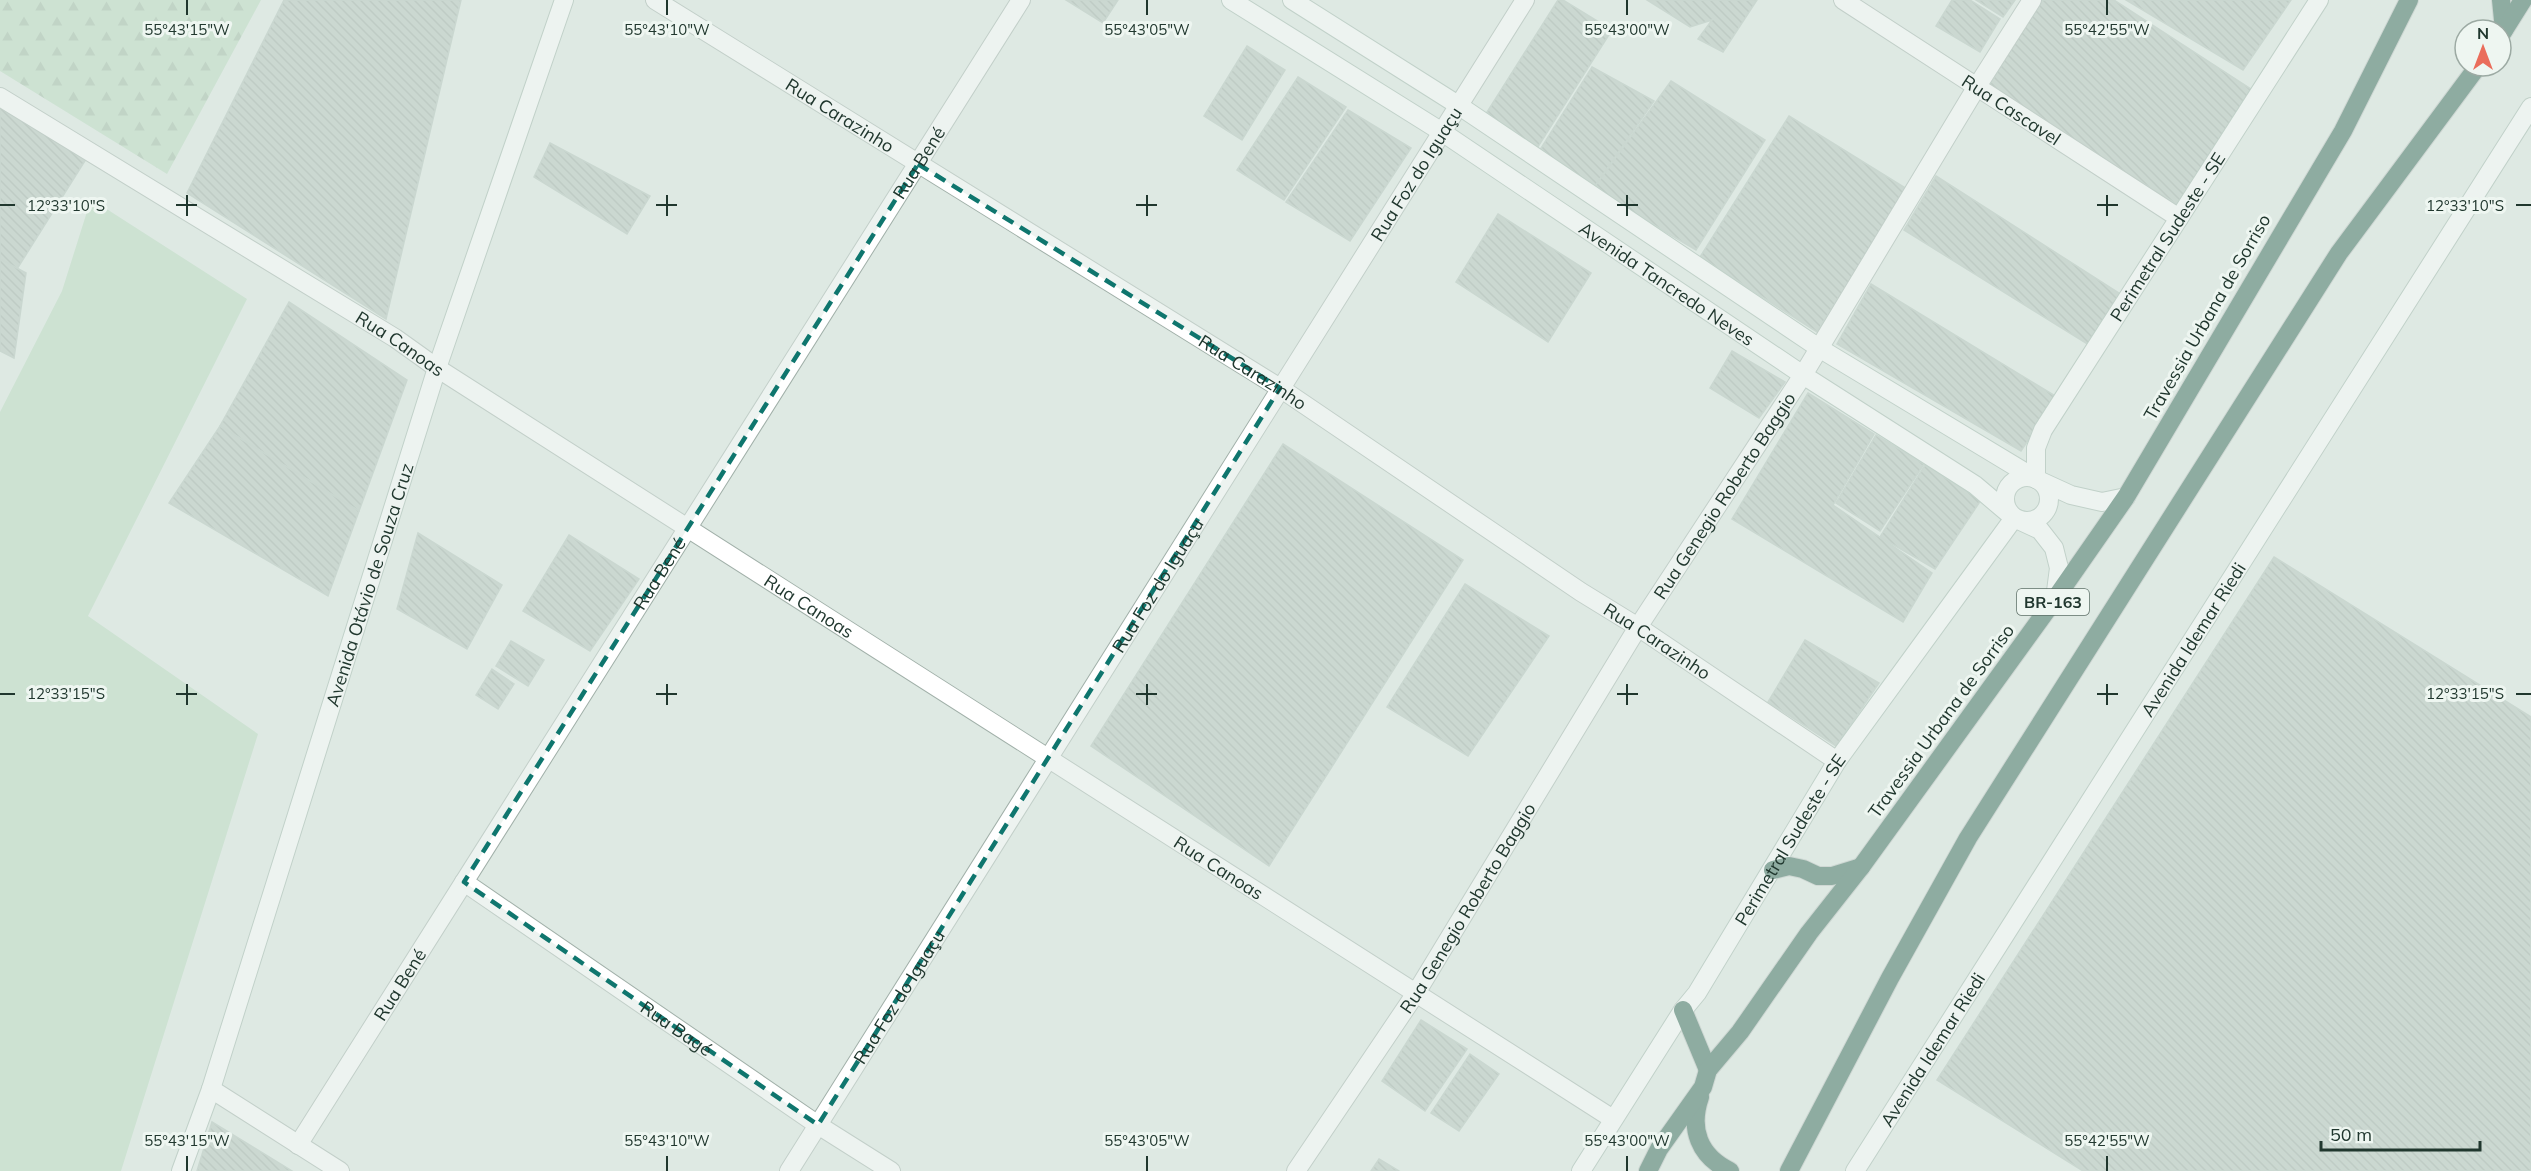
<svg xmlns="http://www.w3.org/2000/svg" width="2531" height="1171" font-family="Mulish,sans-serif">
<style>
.forest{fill:url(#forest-firs)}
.park{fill:#b8d9bd}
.building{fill:url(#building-back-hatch);stroke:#b1c2b9;stroke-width:1.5}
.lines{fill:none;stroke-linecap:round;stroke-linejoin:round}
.street-casing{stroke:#a1b0a9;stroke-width:20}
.secondary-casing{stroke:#9eb4a9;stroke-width:20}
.highway-casing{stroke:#bcc3c0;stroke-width:20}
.street{stroke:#fff;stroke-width:18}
.secondary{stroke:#fff;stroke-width:18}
.highway{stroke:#2e6251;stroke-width:18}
.marked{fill:none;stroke:#0f766e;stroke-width:4.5;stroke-dasharray:12 8;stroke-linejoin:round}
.ticks{fill:none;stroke:#20372e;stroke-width:2}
.labels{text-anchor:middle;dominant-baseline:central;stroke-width:6;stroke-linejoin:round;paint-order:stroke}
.shield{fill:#eef6f1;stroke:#5e7068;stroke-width:1.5}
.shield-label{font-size:16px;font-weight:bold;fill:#20372e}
.street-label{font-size:18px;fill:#20372e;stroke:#eef6f1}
.ticks-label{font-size:15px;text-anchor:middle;fill:#20372e;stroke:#eef6f1;stroke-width:6;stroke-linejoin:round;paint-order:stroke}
</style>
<defs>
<pattern id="forest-firs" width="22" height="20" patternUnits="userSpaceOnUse" patternTransform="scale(1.5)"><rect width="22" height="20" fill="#b8d9bd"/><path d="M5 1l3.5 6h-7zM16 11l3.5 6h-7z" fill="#9ebba3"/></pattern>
<pattern id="building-back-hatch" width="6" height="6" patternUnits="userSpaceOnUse" patternTransform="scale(1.5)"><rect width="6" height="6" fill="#b4c3bb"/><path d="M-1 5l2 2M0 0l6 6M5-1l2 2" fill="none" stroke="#9aa8a1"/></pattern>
</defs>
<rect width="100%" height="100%" fill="#dee9e3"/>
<!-- forest -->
<polygon class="forest" points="0,0 261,0 167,174 0,71"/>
<!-- park -->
<polygon class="park" points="91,199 247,299 88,616 258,734 121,1171 0,1171 0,412 62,291"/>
<!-- building -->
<g class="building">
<polygon points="284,0 461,0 386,319 187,193"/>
<polygon points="1066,0 1118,0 1103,23"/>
<polygon points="1558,0 1563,0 1612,30 1534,153 1482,120"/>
<polygon points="1647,0 1757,0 1723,52 1698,39 1712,20 1690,27"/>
<polygon points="1952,0 1970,0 2000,19 1980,52 1936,26"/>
<polygon points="1976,0 2015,0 2003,17"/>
<polygon points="2041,0 2114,0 2257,93 2181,207 1988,87"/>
<polygon points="2126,0 2291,0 2243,70"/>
<polygon points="1247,46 1285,70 1242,140 1204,116"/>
<polygon points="1592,67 1654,101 1593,189 1538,153"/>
<polygon points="1298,77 1346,107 1284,200 1237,170"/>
<polygon points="1671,81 1765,140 1696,250 1593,189"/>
<polygon points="0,102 88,156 17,269 0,259"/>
<polygon points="1348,110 1411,148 1350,241 1286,202"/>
<polygon points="1789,116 1907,189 1817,332 1700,257"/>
<polygon points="550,143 650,196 627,234 534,177"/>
<polygon points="1936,176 2122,295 2089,345 1904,230"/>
<polygon points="1498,214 1591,273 1548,342 1456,282"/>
<polygon points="0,259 26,273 14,358 0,351"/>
<polygon points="1871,284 2057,397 2021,451 1837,344"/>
<polygon points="289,302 407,380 359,511 220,426"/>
<polygon points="1732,351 1785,382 1759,418 1710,388"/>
<polygon points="1808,393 1874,434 1833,505 1932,573 1903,622 1732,519"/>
<polygon points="220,426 359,511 328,596 169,503"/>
<polygon points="1876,435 1924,464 1880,531 1836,503"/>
<polygon points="1283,444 1463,560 1269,866 1091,746"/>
<polygon points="1925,465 1981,500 1935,569 1880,537"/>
<polygon points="418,533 502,585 467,649 397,609"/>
<polygon points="569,535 639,579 590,651 523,611"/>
<polygon points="2274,557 2531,717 2531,1171 2083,1171 1937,1080"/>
<polygon points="1465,584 1549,636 1468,756 1387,707"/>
<polygon points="1805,640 1879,683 1836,746 1768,702"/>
<polygon points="511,641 544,660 528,686 496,666"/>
<polygon points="492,669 514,684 498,709 476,695"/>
<polygon points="1421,1020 1467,1049 1425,1111 1382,1081"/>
<polygon points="1470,1054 1499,1074 1459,1131 1431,1113"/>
<polygon points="212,1122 292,1171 197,1171"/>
<polygon points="1379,1159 1399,1171 1371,1171"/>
</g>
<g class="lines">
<!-- street casing -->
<g class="street-casing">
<g id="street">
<path id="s1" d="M655 0 1280 388 1581 592 1638 627 1837 761"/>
<path id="s2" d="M1843 0 2179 218"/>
<path id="s3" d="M0 97 395 338 437 368 1613 1119"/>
<path id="s4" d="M464 882 818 1125 891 1171"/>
<polyline points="211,1089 340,1171"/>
<path id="s5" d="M298 1145 1021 0"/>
<path id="s6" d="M789 1171 1525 0"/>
<path id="s7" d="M1296 1171 1416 993 1638 627 1803 375 1976 88 2032 0"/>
</g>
</g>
<!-- secondary casing -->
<g class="secondary-casing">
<g id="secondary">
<path id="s8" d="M1231 0 1442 132 1803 375 1975 485 2014 518 2040 530 2054 548 2059 568 2055 599"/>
<polyline points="1292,0 1458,105 1819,348 2036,479 2071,495 2102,502 2126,497"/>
<circle cx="2027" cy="499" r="22"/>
<path id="s9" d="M2036 479V448L2043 430 2319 0"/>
<path id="s10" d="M181 1171 211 1089 437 368 564 0"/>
<path id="s11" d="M1581 1171 1683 1010 1697 993 1837 761 2014 518"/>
<path id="s12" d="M1855 1171 2531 107"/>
</g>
</g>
<!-- highway casing -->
<g class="highway-casing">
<g id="highway">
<polyline points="2501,0 2504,30"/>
<polyline points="2501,35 2523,0"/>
<polyline points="1773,870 1789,866 1803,869 1818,876 1832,876 1861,867"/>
<polyline points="1683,1010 1708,1070"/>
<path d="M1700 1097C1689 1129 1699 1156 1730 1171"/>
<polyline points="1648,1171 1659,1149 1703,1087 1708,1070 1740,1032 1809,933 1861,867 2055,599 2126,497 2343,131 2409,0"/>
<polyline points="1789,1171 1890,978 1968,838 2339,253 2478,66"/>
</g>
</g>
<!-- street -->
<use href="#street" class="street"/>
<!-- secondary -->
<use href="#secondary" class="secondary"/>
<!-- highway -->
<use href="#highway" class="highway"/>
</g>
<!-- marked area -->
<path d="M0 0H2531V1171H0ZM918 164 1280 388 818 1125 464 882Z" fill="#dee9e3" fill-opacity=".55" fill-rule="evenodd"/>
<path class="marked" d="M918 164 1280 388 818 1125 464 882Z"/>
<!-- ticks -->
<path class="ticks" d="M187 0V15M667 0V15M1147 0V15M1627 0V15M2107 0V15M187 195V216M667 195V216M1147 195V216M1627 195V216M2107 195V216M0 205H15M176 205H197M656 205H677M1136 205H1157M1617 205H1638M2097 205H2118M2516 205H2531M187 684V705M667 684V705M1147 684V705M1627 684V705M2107 684V705M0 694H15M176 694H197M656 694H677M1136 694H1157M1617 694H1638M2097 694H2118M2516 694H2531M187 1156V1171M667 1156V1171M1147 1156V1171M1627 1156V1171M2107 1156V1171"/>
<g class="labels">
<!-- shield labels -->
<rect class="shield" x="2017" y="589" width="72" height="26" rx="4.5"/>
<g class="shield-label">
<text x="2053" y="602">BR-163</text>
</g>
<!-- street labels -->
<g class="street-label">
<text stroke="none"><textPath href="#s2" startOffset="201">Rua Cascavel</textPath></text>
<text stroke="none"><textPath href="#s1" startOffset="218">Rua Carazinho</textPath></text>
<text stroke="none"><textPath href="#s5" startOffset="1162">Rua Bené</textPath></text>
<text stroke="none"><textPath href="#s6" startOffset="1178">Rua Foz do Iguaçu</textPath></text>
<text stroke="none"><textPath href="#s9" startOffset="280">Perimetral Sudeste - SE</textPath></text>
<text stroke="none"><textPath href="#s8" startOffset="520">Avenida Tancredo Neves</textPath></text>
<text transform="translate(2207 317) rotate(-60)">Travessia Urbana de Sorriso</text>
<text stroke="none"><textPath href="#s3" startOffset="470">Rua Canoas</textPath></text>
<text stroke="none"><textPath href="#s1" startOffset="704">Rua Carazinho</textPath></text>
<text stroke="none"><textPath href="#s7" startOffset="800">Rua Genegio Roberto Baggio</textPath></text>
<text stroke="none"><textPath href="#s5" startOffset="676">Rua Bené</textPath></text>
<text stroke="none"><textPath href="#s10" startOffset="616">Avenida Otávio de Souza Cruz</textPath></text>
<text stroke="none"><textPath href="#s6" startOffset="692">Rua Foz do Iguaçu</textPath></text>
<text stroke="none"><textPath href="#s3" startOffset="956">Rua Canoas</textPath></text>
<text stroke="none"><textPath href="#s12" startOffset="630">Avenida Idemar Riedi</textPath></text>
<text stroke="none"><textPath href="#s1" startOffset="1190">Rua Carazinho</textPath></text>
<text transform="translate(1941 721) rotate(-54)">Travessia Urbana de Sorriso</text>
<text stroke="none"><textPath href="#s11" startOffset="392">Perimetral Sudeste - SE</textPath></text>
<text stroke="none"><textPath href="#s3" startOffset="1442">Rua Canoas</textPath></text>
<text stroke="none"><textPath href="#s7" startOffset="314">Rua Genegio Roberto Baggio</textPath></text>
<text stroke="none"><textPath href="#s5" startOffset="190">Rua Bené</textPath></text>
<text stroke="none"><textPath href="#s6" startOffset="206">Rua Foz do Iguaçu</textPath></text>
<text stroke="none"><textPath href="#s4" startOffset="258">Rua Bagé</textPath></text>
<text stroke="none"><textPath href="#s12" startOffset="144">Avenida Idemar Riedi</textPath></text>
</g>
</g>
<g class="ticks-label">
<text x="187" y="35">55°43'15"W</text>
<text x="667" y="35">55°43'10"W</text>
<text x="1147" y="35">55°43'05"W</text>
<text x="1627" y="35">55°43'00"W</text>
<text x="2107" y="35">55°42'55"W</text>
<text x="66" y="211">12°33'10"S</text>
<text x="2465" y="211">12°33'10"S</text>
<text x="66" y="699">12°33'15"S</text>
<text x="2465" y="699">12°33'15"S</text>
<text x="187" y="1146">55°43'15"W</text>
<text x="667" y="1146">55°43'10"W</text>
<text x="1147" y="1146">55°43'05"W</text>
<text x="1627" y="1146">55°43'00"W</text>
<text x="2107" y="1146">55°42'55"W</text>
</g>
<!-- north arrow -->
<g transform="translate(2483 48)"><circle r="28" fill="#eef6f1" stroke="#9caaa3" stroke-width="1.5"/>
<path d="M0-4.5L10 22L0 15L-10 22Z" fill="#ea6d5b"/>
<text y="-9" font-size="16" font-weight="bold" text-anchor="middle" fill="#20372e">N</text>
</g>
<!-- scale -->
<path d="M2321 1141v9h159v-9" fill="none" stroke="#20372e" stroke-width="3"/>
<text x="2330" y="1141" font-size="18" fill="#20372e" stroke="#eef6f1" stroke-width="4.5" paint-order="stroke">50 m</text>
</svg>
